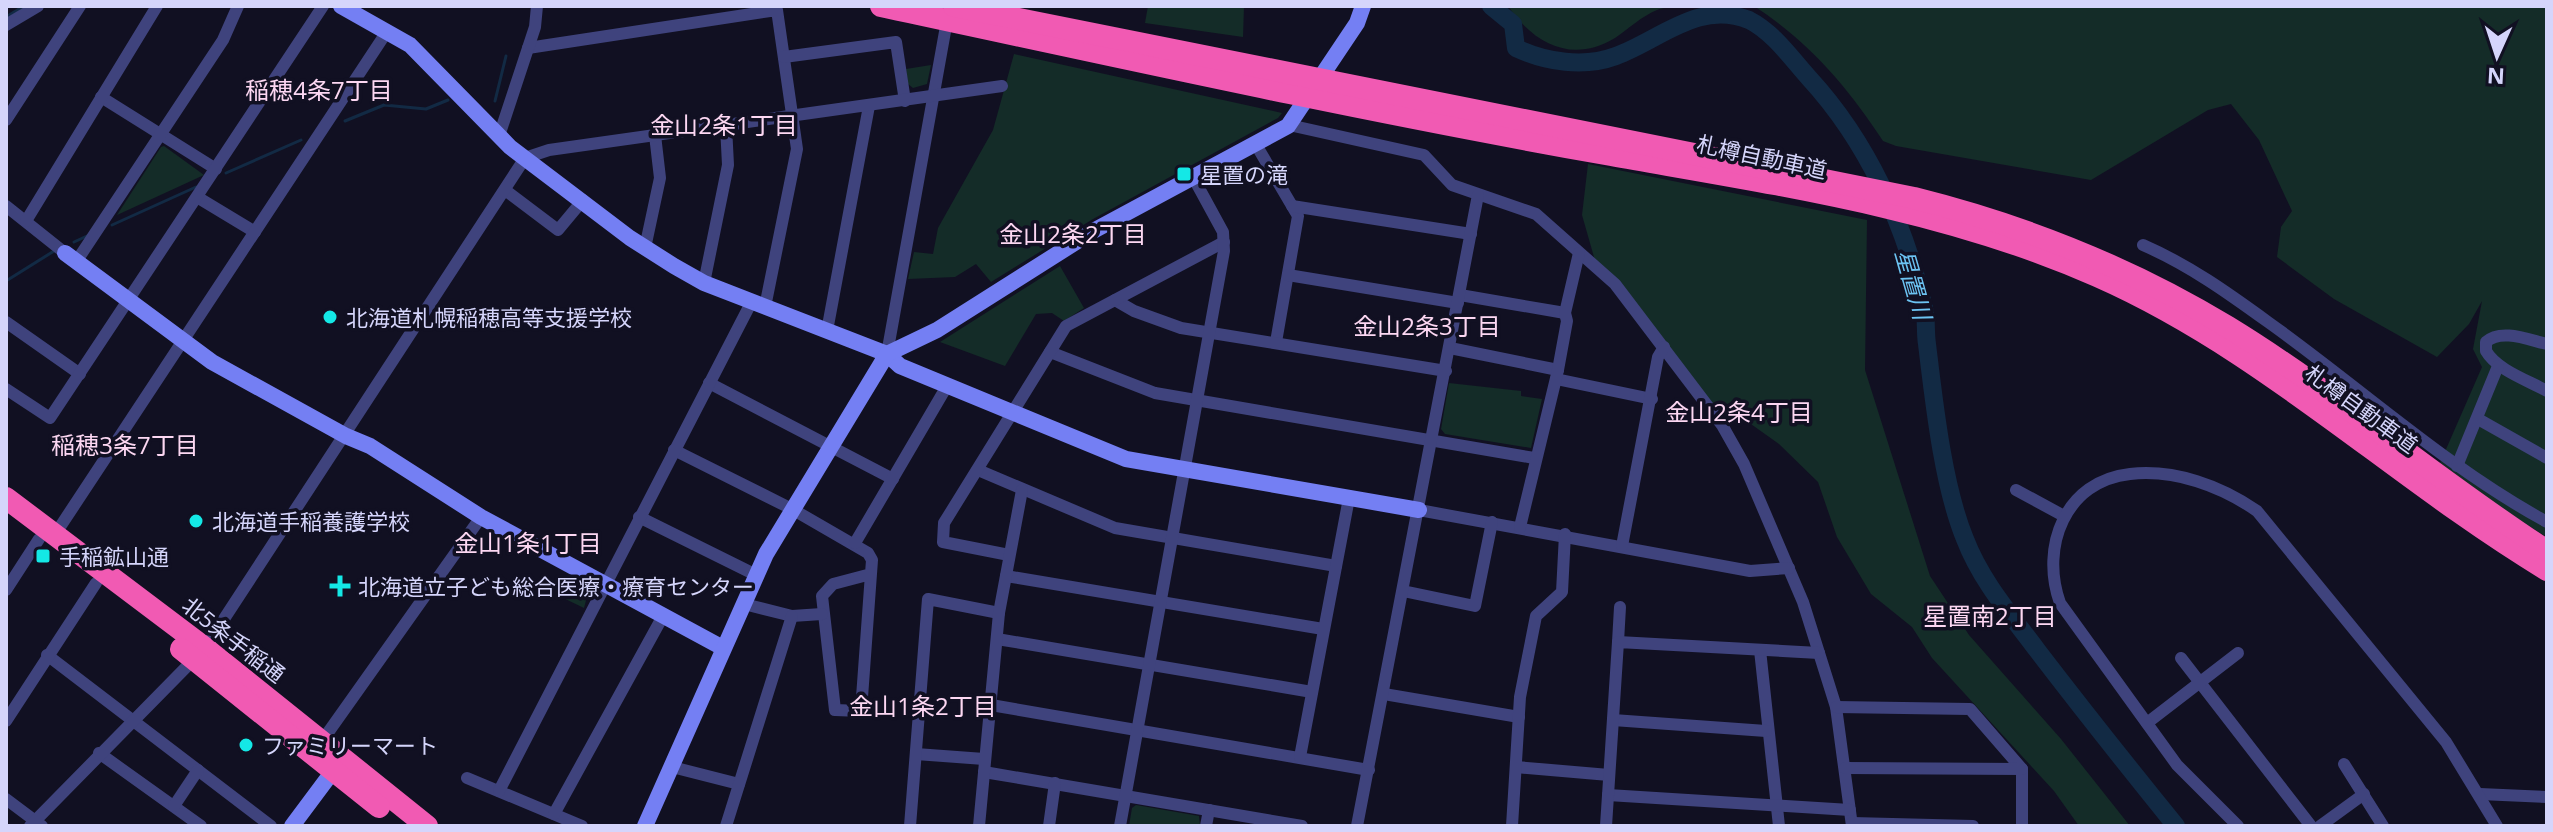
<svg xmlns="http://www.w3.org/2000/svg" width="2553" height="832" font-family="'Open Sans','Noto Sans JP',sans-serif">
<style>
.green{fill:#142c28}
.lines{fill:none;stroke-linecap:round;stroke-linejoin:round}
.stream{stroke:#122a44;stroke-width:3}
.river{stroke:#122a44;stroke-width:18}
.street{stroke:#3f437d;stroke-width:12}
.secondary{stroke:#747ff3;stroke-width:16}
.highway{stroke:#f15ab3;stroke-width:22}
.poi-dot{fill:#14e8e6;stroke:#111022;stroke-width:3}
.labels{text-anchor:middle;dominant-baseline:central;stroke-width:7;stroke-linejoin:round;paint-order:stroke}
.street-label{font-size:22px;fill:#d5d5fb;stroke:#111022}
.poi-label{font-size:22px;fill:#d5d5fb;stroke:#111022;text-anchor:start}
.neighbourhood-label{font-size:24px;fill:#fcd7f2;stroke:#111022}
.water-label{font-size:24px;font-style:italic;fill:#6cc3f2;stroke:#111022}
</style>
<rect width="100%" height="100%" fill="#111022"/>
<!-- green -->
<g class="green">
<polygon points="1148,6 1244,6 1243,37 1145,23"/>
<path d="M1508 6H1682C1674 7 1664 7 1657 10 1642 16 1628 29 1615 38 1572 64 1534 44 1508 6Z"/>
<path d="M1754 6H2547V537L2494 504 2440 463 2482 367 2473 349 2482 301 2469 324 2437 357 2334 299 2277 257 2281 227 2292 211 2259 140 2231 104 2208 110 2091 180 1896 146 1883 141C1848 87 1808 41 1754 6Z"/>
<polygon points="1014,54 1282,113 1278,118 1093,219 991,282 976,264 955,277 908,279 914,252 933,254 938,228 993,130"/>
<polygon points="931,65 927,84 913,88 908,84 906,69"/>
<polygon points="164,146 204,175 117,215 161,147"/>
<polygon points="1588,164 1867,220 1865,370 1930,576 1969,635 2061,739 2130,826 2079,826 2054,791 1932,658 1912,627 1871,594 1837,537 1818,482 1779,444 1741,417 1720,418 1596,264 1582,215"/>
<polygon points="1060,266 1084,308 1064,321 1052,313 1036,314 1005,366 940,342"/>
<polygon points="1449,383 1521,391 1521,396 1542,399 1531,448 1445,434 1441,429"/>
<polygon points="564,576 589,589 584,608 555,594"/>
<polygon points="1136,805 1199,816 1200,826 1129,826 1132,808"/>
</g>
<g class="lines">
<!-- stream -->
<g class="stream">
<polyline points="6,17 24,6"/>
<polyline points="495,101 506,56"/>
<polyline points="345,121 384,105 426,109 448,100"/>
<polyline points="226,173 301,140"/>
<polyline points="112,225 196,187"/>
<polyline points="74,242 87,236"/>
<polyline points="6,281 54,251"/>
</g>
<!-- river -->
<path class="river" d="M1491 6 1513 24 1516 48C1546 62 1584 68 1616 56 1660 40 1698 0 1749 20 1773 32 1791 58 1809 78 1867 141 1905 224 1924 308 1927 320 1925 332 1927 344 1934 402 1943 486 1965 539 1981 581 2011 615 2037 650 2083 710 2129 768 2176 826"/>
<!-- street -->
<g class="street">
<polyline points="6,25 38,6"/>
<polyline points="528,48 777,10 797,149 765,307"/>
<polyline points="784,57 896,42 905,101"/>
<polyline points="101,97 216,169"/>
<polyline points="6,120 80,6"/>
<polyline points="1289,125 1424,155 1452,185 1536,214 1615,284 1722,425 1744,464 1803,602 1836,707 1852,826"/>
<polyline points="499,136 535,27 537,6"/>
<polyline points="1255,143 1298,216 1276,342"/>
<polyline points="505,190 558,230 583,200"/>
<polyline points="197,197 255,232"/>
<polyline points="6,206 65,253"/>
<polyline points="1292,206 1471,234"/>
<polyline points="26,221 157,6"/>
<path d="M2143 245C2189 265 2228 293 2268 322 2362 389 2446 467 2547 522"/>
<polyline points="645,248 660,178 655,135"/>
<polyline points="76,262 223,40 238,6"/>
<polyline points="1288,275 1458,303"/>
<polyline points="704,283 728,165 726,126"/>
<polyline points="1460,295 1565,313"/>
<polyline points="1115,300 1134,311 1181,328 1446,371"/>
<polyline points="6,322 80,374"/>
<polyline points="827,331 869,106"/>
<path d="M2547 344C2529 340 2501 328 2486 342V351C2497 370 2527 380 2547 391"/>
<polyline points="1450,348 1558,370"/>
<polyline points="1050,352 1155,393 1534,458"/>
<polyline points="887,354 948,15"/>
<polyline points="1556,379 1652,399"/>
<polyline points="709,383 893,479"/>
<polyline points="6,389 50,418 323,6"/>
<polyline points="2478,419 2547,458"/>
<polyline points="674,450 792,509 868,553 872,560 861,711 835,710 822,596 833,584 871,574"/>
<polyline points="2457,466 2498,366"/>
<polyline points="978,470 1115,528 1336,566"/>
<polyline points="2016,490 2064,516"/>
<polyline points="1419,510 1750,571 1789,568"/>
<polyline points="639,517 756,575"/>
<polyline points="1520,527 1558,370 1567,321 1565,313 1579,253"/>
<polyline points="54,536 386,33"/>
<polyline points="855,543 947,386"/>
<polyline points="1622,546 1658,357 1664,347"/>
<polyline points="1009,555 943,542 944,523 1066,326 1224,242"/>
<polyline points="1006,576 1323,629"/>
<polyline points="6,590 39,539"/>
<polyline points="1403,591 1475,606 1492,522"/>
<polyline points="744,604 792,616 822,614"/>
<polyline points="997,639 1312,692"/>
<polyline points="1618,642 1620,607"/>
<polyline points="1760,650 1779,826"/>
<polyline points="47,655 271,826"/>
<polyline points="2181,658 2311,826"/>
<polyline points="1384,694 1519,717"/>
<polyline points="991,705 1369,770"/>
<polyline points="1836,707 1970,709 2022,769 2022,826"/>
<polyline points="1613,720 1766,731"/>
<polyline points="6,721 96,583"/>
<polyline points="2147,723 2238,653"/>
<polyline points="322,741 481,517"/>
<polyline points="99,753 201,826"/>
<polyline points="916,754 984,759"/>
<polyline points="1300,757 1349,498"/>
<polyline points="2344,764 2383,826"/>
<polyline points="672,767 739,784"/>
<polyline points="1516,767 1609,775"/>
<polyline points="1845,768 2022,769"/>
<polyline points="984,772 1302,826"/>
<polyline points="467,778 582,826"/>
<polyline points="499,791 752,301"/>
<polyline points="2480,794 2547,797"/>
<polyline points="1608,795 1850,810"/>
<polyline points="6,799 42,826"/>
<polyline points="174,806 198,770"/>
<polyline points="554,814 663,616"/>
<polyline points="1852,823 1973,826"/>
<polyline points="30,826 205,648 525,158 549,150 1002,86"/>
<polyline points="726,826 792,616"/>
<polyline points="910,826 928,599 999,613"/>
<polyline points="979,826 999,613 1022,490"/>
<polyline points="1049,826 1055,783"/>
<polyline points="1120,826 1224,251 1223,232 1193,177"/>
<polyline points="1206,826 1209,810"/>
<polyline points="1357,826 1478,195"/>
<polyline points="1512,826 1520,697 1536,616 1562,592 1565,534"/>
<polyline points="1606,826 1618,642 1819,653"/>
<path d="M2238 826 2177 765 2060 603C2040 547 2065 481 2130 474 2175 469 2221 486 2257 511L2446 742 2497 826"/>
<polyline points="2320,826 2364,794"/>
</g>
<!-- secondary -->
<g class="secondary">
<polyline points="341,6 410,45 510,147 630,238 674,266 704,283 887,354 900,366 1126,459 1419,510"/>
<polyline points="65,253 212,362 346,436 370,446 481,517 723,648"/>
<polyline points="292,826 339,763"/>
<polyline points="645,826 766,554 887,354 937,330 1095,230 1288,126 1357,23 1363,6"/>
</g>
<!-- highway -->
<g class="highway">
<path d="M881 6C1123 58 1367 112 1611 155 1774 184 1944 208 2097 276 2263 349 2393 477 2547 570"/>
<path d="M954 6 1914 198C2026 226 2129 267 2228 327 2339 395 2438 481 2547 551"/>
<polyline points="6,498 205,648 427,826"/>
<polyline points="181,649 379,807"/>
</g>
</g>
<!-- markers -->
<g class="poi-dot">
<rect x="1176" y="166" width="16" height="16" rx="4"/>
<circle cx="330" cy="317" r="8"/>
<circle cx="196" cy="521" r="8"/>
<rect x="35" y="548" width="16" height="16" rx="4"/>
<path d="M336 574h8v8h8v8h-8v8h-8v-8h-8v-8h8z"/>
<circle cx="246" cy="745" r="8"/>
</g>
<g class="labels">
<!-- street labels -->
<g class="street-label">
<text transform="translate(1762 156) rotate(12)">札樽自動車道</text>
<text transform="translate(2362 408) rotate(36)">札樽自動車道</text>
<text transform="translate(234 639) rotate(38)">北5条手稲通</text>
</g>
<!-- poi labels -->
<g class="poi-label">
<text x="1200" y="174">星置の滝</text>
<text x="346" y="317">北海道札幌稲穂高等支援学校</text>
<text x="212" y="521">北海道手稲養護学校</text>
<text x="59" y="556">手稲鉱山通</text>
<text x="358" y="586">北海道立子ども総合医療・療育センター</text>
<text x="262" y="745">ファミリーマート</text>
</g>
<!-- neighbourhood labels -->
<g class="neighbourhood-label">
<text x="319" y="89">稲穂4条7丁目</text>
<text x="724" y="124">金山2条1丁目</text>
<text x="1073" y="233">金山2条2丁目</text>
<text x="1427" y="325">金山2条3丁目</text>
<text x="1739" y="411">金山2条4丁目</text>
<text x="125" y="444">稲穂3条7丁目</text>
<text x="528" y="542">金山1条1丁目</text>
<text x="1990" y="615">星置南2丁目</text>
<text x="923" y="705">金山1条2丁目</text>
</g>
<!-- water labels -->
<g class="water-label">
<text transform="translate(1914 284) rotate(74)">星置川</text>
</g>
</g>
<!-- border -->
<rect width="2553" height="832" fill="none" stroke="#d5d5fb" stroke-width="16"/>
<!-- north arrow -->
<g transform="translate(2497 56) rotate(183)" stroke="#111022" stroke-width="6" paint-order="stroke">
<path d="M0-6L14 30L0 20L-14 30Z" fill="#d5d5fb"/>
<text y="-12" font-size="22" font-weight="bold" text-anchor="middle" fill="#d5d5fb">N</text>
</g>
</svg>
